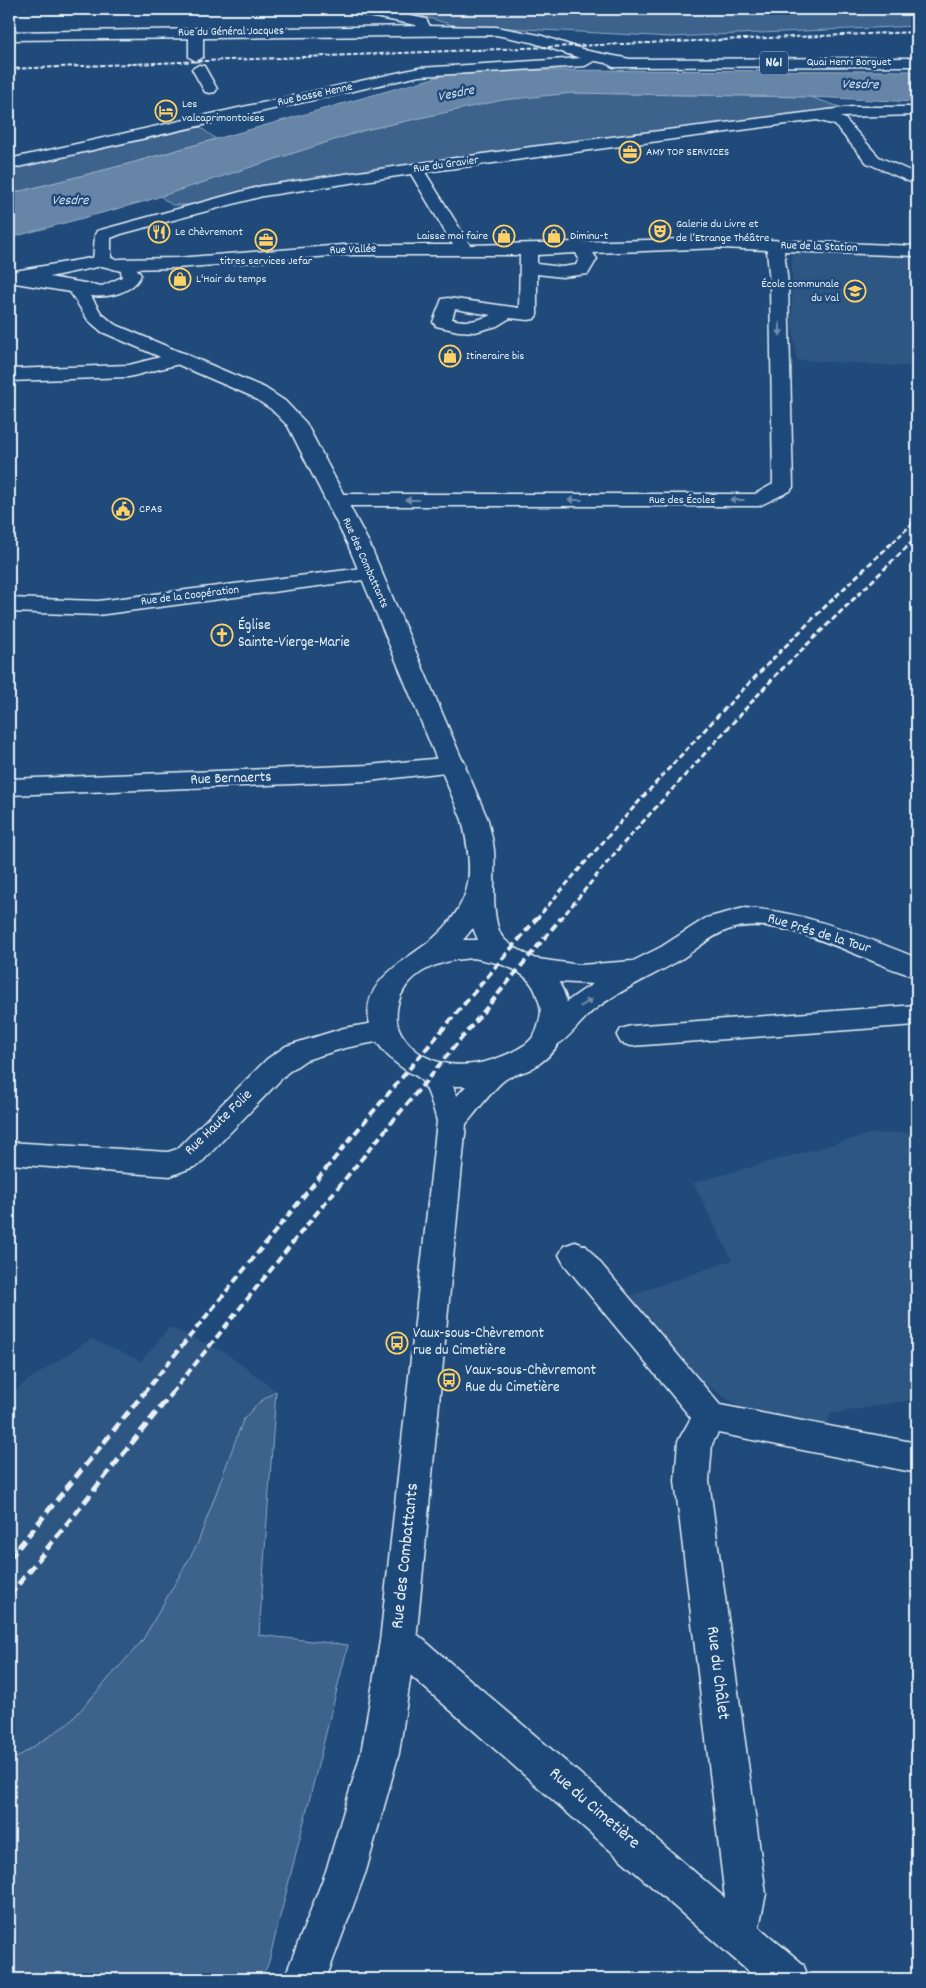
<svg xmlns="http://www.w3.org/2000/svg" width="926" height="1988" font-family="Dekko,sans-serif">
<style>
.built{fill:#2e5683}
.green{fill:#3c628c;stroke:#92aac2}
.water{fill:#6685a7;stroke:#9ab0c7}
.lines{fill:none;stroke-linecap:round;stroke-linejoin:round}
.minor-casing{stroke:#e8f1f8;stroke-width:3}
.secondary-casing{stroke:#e8f1f8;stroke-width:3}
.primary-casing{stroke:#e8f1f8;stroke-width:3}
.minor{fill:#1f4a7a;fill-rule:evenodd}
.secondary{fill:#1f4a7a;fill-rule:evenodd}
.primary{fill:#1f4a7a;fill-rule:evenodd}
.rail-far4{stroke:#e8f1f8;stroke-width:2;stroke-dasharray:4.5 2;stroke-linecap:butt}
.rail-far3{stroke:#e8f1f8;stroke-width:2.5;stroke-dasharray:5 2.5;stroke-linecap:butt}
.rail-far2{stroke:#e8f1f8;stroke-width:3;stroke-dasharray:6 3;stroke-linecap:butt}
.rail-far1{stroke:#e8f1f8;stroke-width:4;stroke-dasharray:8 4;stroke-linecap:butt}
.rail{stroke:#e8f1f8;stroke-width:5;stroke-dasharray:10 5;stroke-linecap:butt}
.oneway{fill:#6f8dac}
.labels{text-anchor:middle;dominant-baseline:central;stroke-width:5;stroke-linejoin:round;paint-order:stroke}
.far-street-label{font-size:12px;fill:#e8f1f8;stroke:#1f4a7a}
.far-poi-label{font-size:12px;fill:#e8f1f8;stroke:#1f4a7a;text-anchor:start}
.shield{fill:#1f4a7a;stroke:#acbfd2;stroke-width:1}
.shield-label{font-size:14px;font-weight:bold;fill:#e8f1f8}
.far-water-label{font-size:14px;font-style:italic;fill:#d4e1ec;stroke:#1f4a7a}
.poi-label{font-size:15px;fill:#e8f1f8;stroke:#1f4a7a;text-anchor:start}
.street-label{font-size:15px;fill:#e8f1f8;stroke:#1f4a7a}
.near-street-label{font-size:18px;fill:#e8f1f8;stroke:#1f4a7a}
</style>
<rect width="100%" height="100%" fill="#1f4a7a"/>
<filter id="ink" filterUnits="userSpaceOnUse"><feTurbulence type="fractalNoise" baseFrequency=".02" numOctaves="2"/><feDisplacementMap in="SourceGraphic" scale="10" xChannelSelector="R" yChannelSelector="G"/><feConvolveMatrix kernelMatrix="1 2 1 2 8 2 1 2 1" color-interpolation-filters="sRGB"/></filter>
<g filter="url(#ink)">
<!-- built -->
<g class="built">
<polygon points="792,251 917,256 917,367 797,360 792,326"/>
<polygon points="917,1132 917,1399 830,1414 828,1427 739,1407 700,1380 629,1296 732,1260 693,1183 870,1134"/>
<polygon points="170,1327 226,1353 276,1391 257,1404 243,1420 197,1545 142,1641 69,1723 18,1757 9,1760 9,1397 24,1383 91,1339 141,1361"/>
</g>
<!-- green -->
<g class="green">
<polygon points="397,9 917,9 917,26 671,37 453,25"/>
<polygon points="572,93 810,97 852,111 262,191 206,205 172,205 160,196 365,130 503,99"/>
<polygon points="200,127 216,139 124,165 9,194 9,169"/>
<polygon points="276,1391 259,1635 348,1645 268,1965 260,1979 9,1979 9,1760 18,1757 69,1723 142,1641 197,1545 243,1420 257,1404"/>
</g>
<!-- water -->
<polygon class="water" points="462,70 917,71 917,102 810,97 572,93 503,100 365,130 146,201 9,238 9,194 124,165"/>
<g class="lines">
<!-- minor casing -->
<g class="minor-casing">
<g id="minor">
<polygon points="346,9 373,9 421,18 426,19 432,30 425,34 420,33 416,25 353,13"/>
<polygon points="196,28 203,32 203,57 196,61 189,57 189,32"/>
<polygon points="594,53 601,57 585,66 419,76 9,169 9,159 419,68 582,58"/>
<polygon points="199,65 204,66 217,89 215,92 210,93 205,92 192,69"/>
<path d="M852 107H917V115L840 117 845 119 879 157 917 174V185L867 163 835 125 817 120 425 172 470 245 720 238 917 246V256L784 251 788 284 793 487 790 491 759 506H337L330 504 327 500 330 496 337 494H755L773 484 770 284 767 250 720 248 593 253 597 259 588 274 562 277 537 274V315L534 319 528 320 510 318 497 326 475 332 458 331 436 326 433 322 442 299 448 298 519 308 520 255H343L177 268 120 269 114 268 111 264 114 260 120 259 177 258 343 245H453L411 174 263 196 121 234 111 238V261L108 265H96L93 261 95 235 97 231 262 186 531 147ZM576 253 579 259 576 265 562 267 537 264V255ZM455 309 491 315C478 321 466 323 452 319Z"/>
<polygon points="180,352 187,354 189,358 187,362 129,377 9,381 9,369 129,365"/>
<polygon points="371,567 379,568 382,573 379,578 98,615 9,612 9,598 98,601"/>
<polygon points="454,757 463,760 466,765 463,770 369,781 9,795 9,779 369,765"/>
<path d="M744 908C805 911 861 936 917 958V977C865 964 782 910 728 930 710 936 696 950 680 960 651 977 621 989 594 1010 583 1018 569 1039 558 1044 552 1047 547 1045 540 1043L536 1036C549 1014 571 997 593 984L557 982 521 974 517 967 521 960 531 958 580 965 633 961 661 947 706 918Z"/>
<polygon points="917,1005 917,1025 631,1046 621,1043 617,1036 621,1029 631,1026"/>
<polygon points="386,1021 396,1024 400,1031 396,1038 345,1048 306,1060 287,1073 199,1165 170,1176 9,1164 9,1142 168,1152 177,1149 267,1059 286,1046 344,1028"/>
<polygon points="575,1242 586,1246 720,1405 917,1443 917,1473 718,1433 712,1444 709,1481 766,1894 759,1927 803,1964 809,1979 757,1979 385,1653 380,1641 385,1629 398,1624 411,1629 725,1898 675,1481 678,1441 691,1418 564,1264 559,1255 564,1246"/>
</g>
</g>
<!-- secondary casing -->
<g class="secondary-casing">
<path id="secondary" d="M102 256 133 263 141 275C133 293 108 298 91 296L101 313 114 324 265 388 285 401 306 423 370 545 488 820C490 830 493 840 494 850 496 874 490 909 500 933 507 949 540 956 553 974 580 1008 568 1048 531 1069 523 1073 514 1074 506 1079 496 1085 475 1114 466 1124L416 1641 399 1753 366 1871 326 1979H284L326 1871 361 1753 380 1641 437 1121C433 1108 429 1089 420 1079 416 1075 408 1072 404 1069 388 1058 374 1043 370 1024 358 978 414 958 439 933 451 922 463 904 467 888 472 867 467 841 462 820L348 545 288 426 271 409 251 396 102 332 88 320 70 292 9 282V272ZM102 266 121 271 122 277 102 286 49 277ZM473 928 478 940H463ZM473 958C498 963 529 968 537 996 540 1004 542 1010 540 1018 538 1029 535 1037 526 1044 489 1069 428 1078 401 1033 396 1025 396 1013 398 1004 407 970 442 960 473 958ZM453 1086H466L457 1096Z"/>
</g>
<!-- primary casing -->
<g class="primary-casing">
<polygon id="primary" points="425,26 496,27 539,35 588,51 630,59 917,58 917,66 613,67 606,63 580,58 531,42 496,35 9,40 9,32"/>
</g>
<!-- minor -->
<use href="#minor" class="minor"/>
<!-- secondary -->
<use href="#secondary" class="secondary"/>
<!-- primary -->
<use href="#primary" class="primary"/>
<!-- rail-far4 -->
<polyline class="rail-far4" points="9,69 917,32"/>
<!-- rail-far3 -->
<g class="rail-far3">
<polyline points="893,542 917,519"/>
<polyline points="912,542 917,537"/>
</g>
<!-- rail-far2 -->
<g class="rail-far2">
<path d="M536 920C648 787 767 659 894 541"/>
<polyline points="560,920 620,847 777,674 913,541"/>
</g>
<!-- rail-far1 -->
<g class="rail-far1">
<polyline points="143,1394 355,1133 537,918"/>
<polyline points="171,1394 306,1226 561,918"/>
</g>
<!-- rail -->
<g class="rail">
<polyline points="9,1559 144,1393"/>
<polyline points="9,1596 172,1393"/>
</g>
</g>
<!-- one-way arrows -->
<defs><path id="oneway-solid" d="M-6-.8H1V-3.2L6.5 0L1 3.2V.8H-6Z" transform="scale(1.25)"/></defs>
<g class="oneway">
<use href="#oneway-solid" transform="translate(780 329) rotate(89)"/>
<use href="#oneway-solid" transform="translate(412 500) rotate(180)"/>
<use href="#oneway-solid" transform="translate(575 500) rotate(180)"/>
<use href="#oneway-solid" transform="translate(737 500) rotate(-180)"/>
<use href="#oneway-solid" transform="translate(586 1003) rotate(-32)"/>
</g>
</g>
<!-- icons -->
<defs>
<g id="hotel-ring" transform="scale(1.125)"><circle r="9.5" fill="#1f4a7a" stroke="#ffd166" stroke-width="1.5"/><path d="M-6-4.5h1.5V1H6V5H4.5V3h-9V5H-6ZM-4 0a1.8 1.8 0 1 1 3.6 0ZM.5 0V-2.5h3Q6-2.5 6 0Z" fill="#ffd166"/></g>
<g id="office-ring" transform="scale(1.125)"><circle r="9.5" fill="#1f4a7a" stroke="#ffd166" stroke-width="1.5"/><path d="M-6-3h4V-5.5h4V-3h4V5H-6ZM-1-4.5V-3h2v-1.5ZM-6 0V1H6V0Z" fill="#ffd166"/></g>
<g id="theatre-ring" transform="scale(1.125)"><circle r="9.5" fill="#1f4a7a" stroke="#ffd166" stroke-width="1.5"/><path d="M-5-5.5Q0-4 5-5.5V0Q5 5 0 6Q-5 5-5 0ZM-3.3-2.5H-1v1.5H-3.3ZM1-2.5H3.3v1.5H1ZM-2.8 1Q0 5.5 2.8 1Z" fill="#ffd166"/></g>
<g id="restaurant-ring" transform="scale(1.125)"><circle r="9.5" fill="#1f4a7a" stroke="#ffd166" stroke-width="1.5"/><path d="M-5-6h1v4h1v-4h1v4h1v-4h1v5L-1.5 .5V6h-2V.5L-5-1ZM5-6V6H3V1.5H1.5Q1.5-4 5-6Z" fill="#ffd166"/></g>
<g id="shop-ring" transform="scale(1.125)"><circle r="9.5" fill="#1f4a7a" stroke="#ffd166" stroke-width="1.5"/><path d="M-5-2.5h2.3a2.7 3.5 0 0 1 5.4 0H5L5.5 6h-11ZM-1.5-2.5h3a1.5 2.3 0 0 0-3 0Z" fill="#ffd166"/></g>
<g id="school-ring" transform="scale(1.125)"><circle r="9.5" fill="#1f4a7a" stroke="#ffd166" stroke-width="1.5"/><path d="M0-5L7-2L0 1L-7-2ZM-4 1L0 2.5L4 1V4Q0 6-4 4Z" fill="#ffd166"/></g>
<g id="civic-ring" transform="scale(1.125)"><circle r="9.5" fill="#1f4a7a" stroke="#ffd166" stroke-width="1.5"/><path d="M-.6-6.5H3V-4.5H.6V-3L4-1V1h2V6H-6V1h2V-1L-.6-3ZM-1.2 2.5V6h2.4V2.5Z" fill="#ffd166"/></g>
<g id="church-ring" transform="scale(1.125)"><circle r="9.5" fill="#1f4a7a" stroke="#ffd166" stroke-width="1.5"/><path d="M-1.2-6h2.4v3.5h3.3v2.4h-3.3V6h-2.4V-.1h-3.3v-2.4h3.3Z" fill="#ffd166"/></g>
<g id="bus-ring" transform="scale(1.125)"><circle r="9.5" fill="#1f4a7a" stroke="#ffd166" stroke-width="1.5"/><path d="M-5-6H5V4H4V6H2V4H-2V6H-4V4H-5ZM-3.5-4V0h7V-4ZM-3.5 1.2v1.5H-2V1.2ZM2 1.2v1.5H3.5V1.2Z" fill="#ffd166"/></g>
</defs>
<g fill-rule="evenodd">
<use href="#hotel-ring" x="166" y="111"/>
<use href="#office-ring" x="630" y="152"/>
<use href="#theatre-ring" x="660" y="231"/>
<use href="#restaurant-ring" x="159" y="232"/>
<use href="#shop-ring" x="504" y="236"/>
<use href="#shop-ring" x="554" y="236"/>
<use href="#office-ring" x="266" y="240"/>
<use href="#shop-ring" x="180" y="279"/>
<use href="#school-ring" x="855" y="291"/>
<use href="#shop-ring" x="450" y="356"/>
<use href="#civic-ring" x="123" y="509"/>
<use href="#church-ring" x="222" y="635"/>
<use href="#bus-ring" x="397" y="1343"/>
<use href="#bus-ring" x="449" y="1380"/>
</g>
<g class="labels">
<!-- far-street labels -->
<g class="far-street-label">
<text transform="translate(231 32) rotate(-1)">Rue du Général Jacques</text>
<text x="849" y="62">Quai Henri Borguet</text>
<text transform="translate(315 95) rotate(-12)">Rue Basse Henne</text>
<text transform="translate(446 165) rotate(-8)">Rue du Gravier</text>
<text transform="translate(819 247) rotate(2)">Rue de la Station</text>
<text transform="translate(353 250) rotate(-2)">Rue Vallée</text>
<text x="682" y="500">Rue des Écoles</text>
<text transform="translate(365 563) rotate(66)">Rue des Combattants</text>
<text transform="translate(190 596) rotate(-7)">Rue de la Coopération</text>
</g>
<!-- far-poi labels -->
<g class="far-poi-label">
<text x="182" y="104">Les<tspan x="182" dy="14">valcaprimontoises</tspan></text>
<text x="646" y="152">AMY TOP SERVICES</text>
<text x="676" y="224">Galerie du Livre et<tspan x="676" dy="14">de l’Etrange Théâtre</tspan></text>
<text x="175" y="232">Le Chèvremont</text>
<text x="488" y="236" text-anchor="end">Laisse moi faire</text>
<text x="570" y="236">Diminu-t</text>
<text x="266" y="261" text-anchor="middle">titres services Jefar</text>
<text x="196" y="279">L'Hair du temps</text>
<text x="839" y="284" text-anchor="end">École communale<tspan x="839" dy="14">du Val</tspan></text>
<text x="466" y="356">Itineraire bis</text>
<text x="139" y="509">CPAS</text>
</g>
<!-- shield labels -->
<rect class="shield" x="760" y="51.5" width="28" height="23" rx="4"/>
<g class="shield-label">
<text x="774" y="63">N61</text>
</g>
<!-- far-water labels -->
<g class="far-water-label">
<text transform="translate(860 85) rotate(1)">Vesdre</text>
<text transform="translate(456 94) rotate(-11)">Vesdre</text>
<text x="70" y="201">Vesdre</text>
</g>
<!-- poi labels -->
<g class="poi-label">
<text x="238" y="626">Église<tspan x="238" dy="17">Sainte-Vierge-Marie</tspan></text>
<text x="413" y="1334">Vaux-sous-Chèvremont<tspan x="413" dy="17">rue du Cimetière</tspan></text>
<text x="465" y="1371">Vaux-sous-Chèvremont<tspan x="465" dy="17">Rue du Cimetière</tspan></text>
</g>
<!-- street labels -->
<g class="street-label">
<text transform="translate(231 779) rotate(-2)">Rue Bernaerts</text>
<text transform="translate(819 934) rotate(17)">Rue Prés de la Tour</text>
<text transform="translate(219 1123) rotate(-44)">Rue Haute Folie</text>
</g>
<!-- near-street labels -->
<g class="near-street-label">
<text transform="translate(406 1556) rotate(-84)">Rue des Combattants</text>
<text transform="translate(717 1673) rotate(83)">Rue du Châlet</text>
<text transform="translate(594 1809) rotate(41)">Rue du Cimetière</text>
</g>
</g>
<!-- margin -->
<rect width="926" height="1988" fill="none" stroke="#1f4a7a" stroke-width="30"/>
<rect x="15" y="15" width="896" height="1958" fill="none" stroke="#e8f1f8" stroke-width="2" filter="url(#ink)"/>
</svg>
